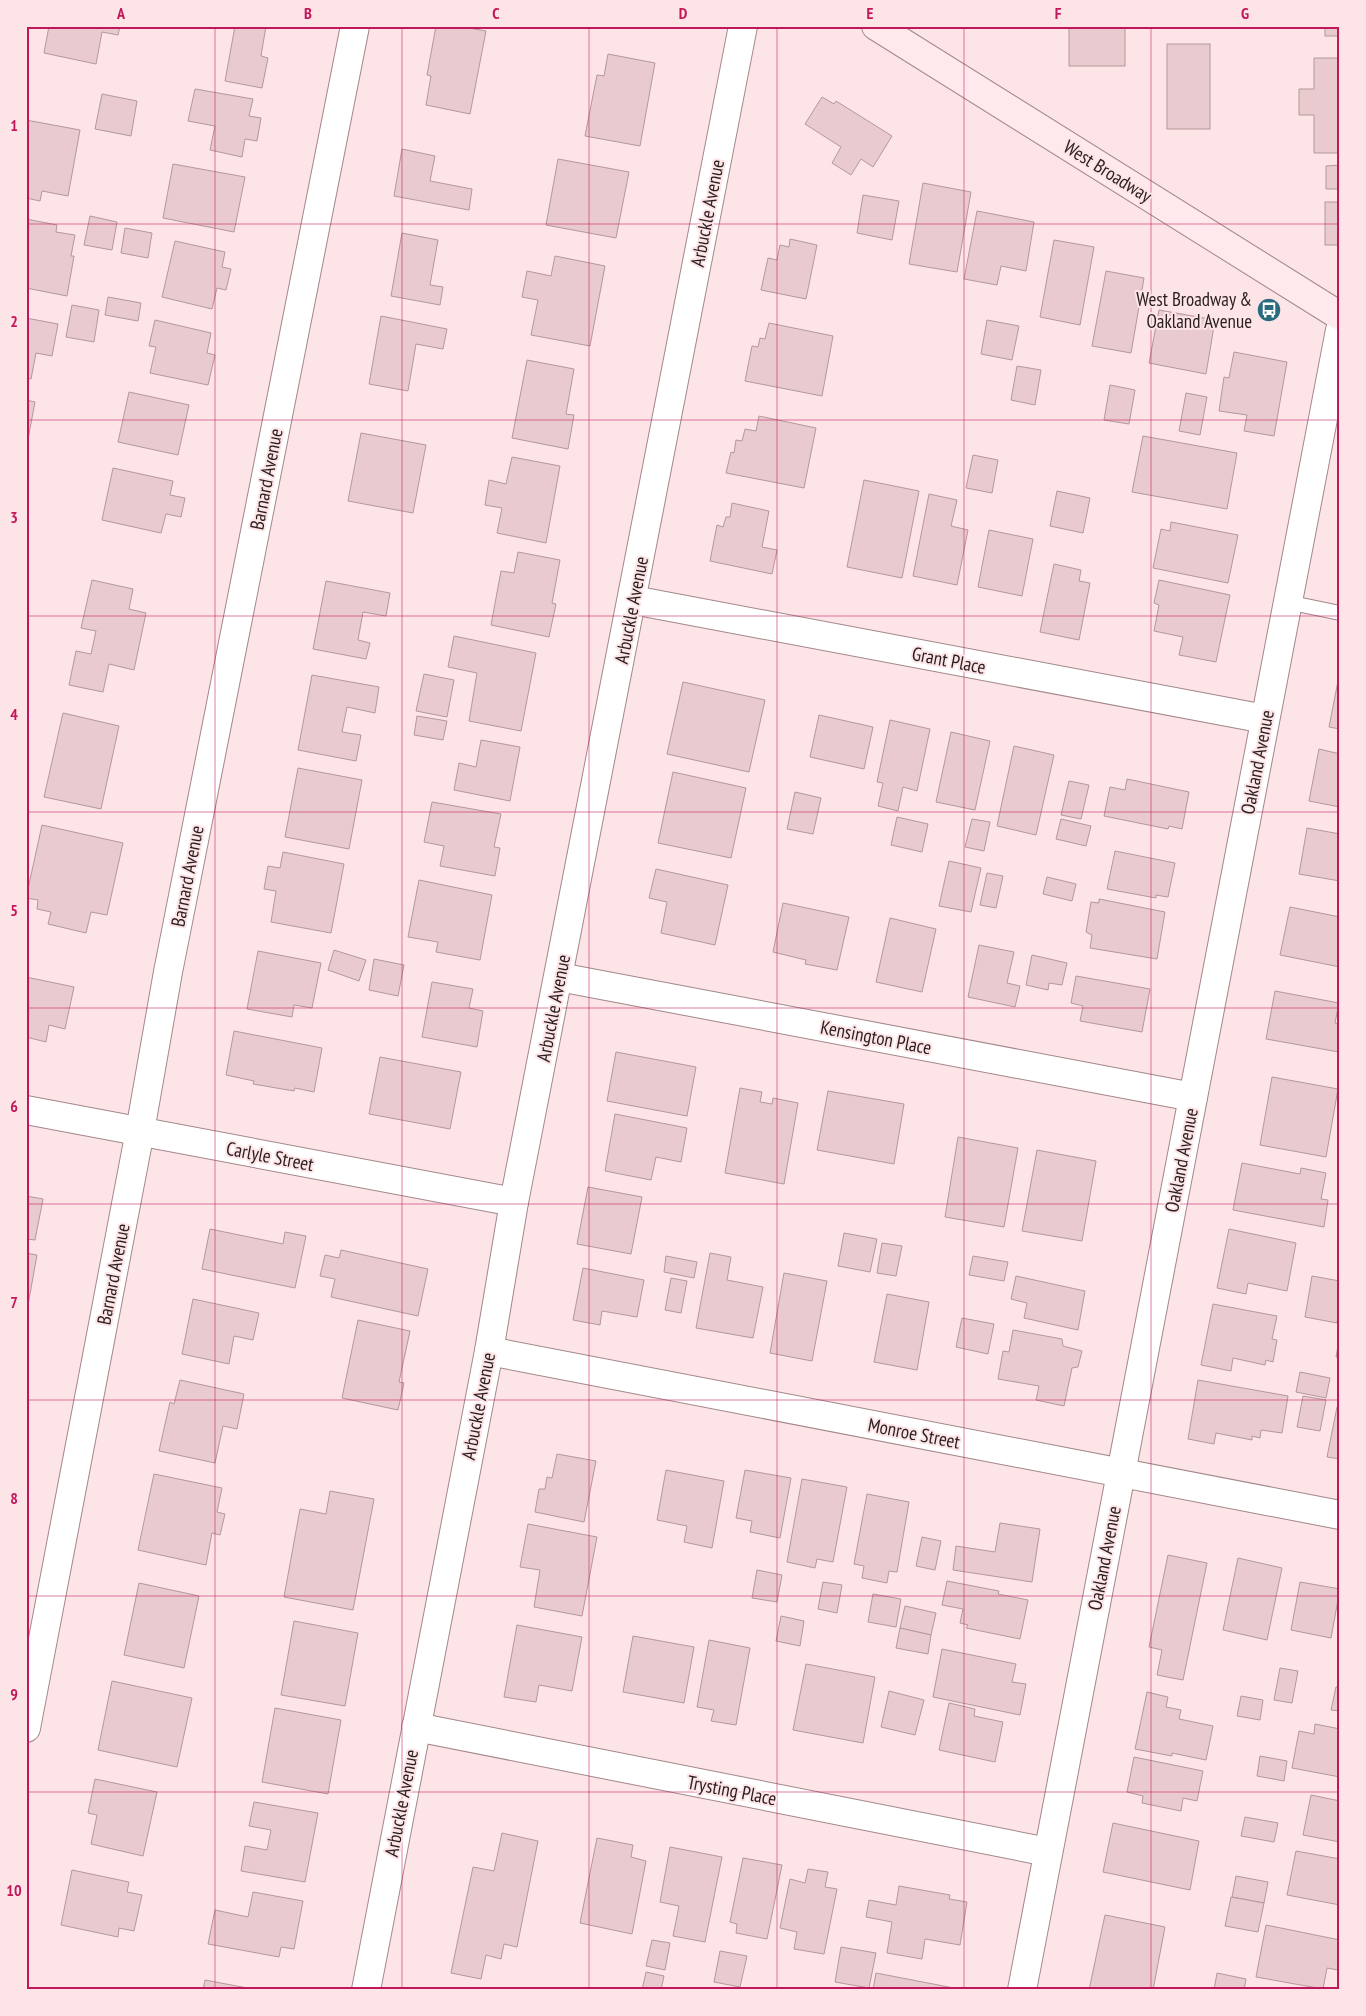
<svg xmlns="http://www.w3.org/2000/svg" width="1366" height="2016" font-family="'PT Sans Narrow',sans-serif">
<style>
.building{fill:#e9cace;stroke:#b4989b}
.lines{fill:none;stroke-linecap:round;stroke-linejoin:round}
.lane-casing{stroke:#a3878a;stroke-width:16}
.street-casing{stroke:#a3878a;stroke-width:30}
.secondary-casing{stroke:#a3878a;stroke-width:30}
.lane{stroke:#fff;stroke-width:14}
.street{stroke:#fff;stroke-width:28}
.secondary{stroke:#ffe9ec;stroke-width:28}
.grid{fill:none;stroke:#c2185b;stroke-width:1;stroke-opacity:0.55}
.labels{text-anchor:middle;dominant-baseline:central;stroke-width:4;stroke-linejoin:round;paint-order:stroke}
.street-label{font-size:19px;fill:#291e1f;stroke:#fde4e6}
.poi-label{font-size:19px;fill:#291e1f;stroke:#fde4e6;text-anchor:end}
.neatline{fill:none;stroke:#c2185b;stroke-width:2}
.grid-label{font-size:16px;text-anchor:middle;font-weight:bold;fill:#c2185b}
</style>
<rect width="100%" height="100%" fill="#fde4e6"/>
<!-- building -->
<g class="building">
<polygon points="49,26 120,26 118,35 102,32 96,64 44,53"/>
<polygon points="235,26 266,26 261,56 268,58 262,88 225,81"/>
<polygon points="436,26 458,26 486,31 470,114 426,105 431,76 427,75"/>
<rect x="1069" y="26" width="56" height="40"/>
<rect x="1325" y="26" width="15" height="10"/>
<rect x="1167" y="44" width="43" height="85"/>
<polygon points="608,54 655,63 640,146 585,136 597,75 604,76"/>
<polygon points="1314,58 1340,58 1340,153 1314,153 1314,115 1299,115 1299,89 1314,89"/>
<polygon points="195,89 253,99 249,116 261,118 257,141 245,139 242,157 210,150 215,126 188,121"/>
<polygon points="102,94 137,101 131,136 95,129"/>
<polygon points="822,97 834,104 836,101 892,136 873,167 861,159 851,175 832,163 841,147 805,124"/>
<polygon points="26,120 80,130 68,196 42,191 40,201 26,198"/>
<polygon points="402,149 435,156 430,181 472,189 469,210 394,196"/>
<polygon points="558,159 629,172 616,238 546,225"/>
<polygon points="173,164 245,177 234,232 163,218"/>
<polygon points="1340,165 1340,189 1326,189 1326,166"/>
<polygon points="923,183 971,192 957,272 909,264"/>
<polygon points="863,195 899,201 892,240 857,233"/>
<rect x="1325" y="202" width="15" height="43"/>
<polygon points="977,211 1034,222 1026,271 1001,266 997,285 964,279"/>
<polygon points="90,216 117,222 112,250 84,245"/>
<polygon points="26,219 57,225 56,232 75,235 71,256 74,256 67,296 26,288"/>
<polygon points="125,228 152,233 148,258 121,253"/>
<polygon points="402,233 438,240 430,285 443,287 440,305 391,296"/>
<polygon points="790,239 817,245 806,299 761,290 768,258 777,260 780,245 789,247"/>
<polygon points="1054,240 1094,247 1080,325 1040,317"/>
<polygon points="175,241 225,252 222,267 231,269 226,290 217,288 212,309 162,297"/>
<polygon points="555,256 605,266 590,346 531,335 538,300 522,297 527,271 551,276"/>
<polygon points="1106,271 1144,278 1131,353 1092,346"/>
<polygon points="108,297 141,303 138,321 105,315"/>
<polygon points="72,305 99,310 94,342 66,337"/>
<polygon points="1159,310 1215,320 1206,374 1149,363"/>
<polygon points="381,316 447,329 443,349 416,344 408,391 369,384"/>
<polygon points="26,318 58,324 52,356 36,353 31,379 26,378"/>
<polygon points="155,320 211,333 207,353 215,355 208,385 150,373 156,347 149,346"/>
<polygon points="987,320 1019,326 1012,360 981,354"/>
<polygon points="769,323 833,336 822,396 745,381 752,346 758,347 760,338 765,339"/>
<polygon points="1234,352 1287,362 1274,436 1244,431 1247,415 1219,411 1224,377 1229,378"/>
<polygon points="527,360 574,369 566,414 574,415 568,449 512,438"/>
<polygon points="1017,366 1041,370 1035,405 1011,400"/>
<polygon points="1110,385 1135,390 1129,424 1104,420"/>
<polygon points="129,392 189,405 178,455 118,442"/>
<polygon points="1186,393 1207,397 1200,435 1179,431"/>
<polygon points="26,400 35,402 26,450"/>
<polygon points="759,416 816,428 804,488 726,473 731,452 734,453 736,440 742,441 745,429 756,431"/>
<polygon points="361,433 426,445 413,513 348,501"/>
<polygon points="1143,436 1237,453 1227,509 1132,492"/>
<polygon points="973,455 998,460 992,493 966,488"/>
<polygon points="512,457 560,466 546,543 497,533 502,508 485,505 489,480 506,484"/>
<polygon points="113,468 173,481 170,495 185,498 181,517 166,514 161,533 102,520"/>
<polygon points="864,480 919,491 902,578 847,567"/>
<polygon points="1057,491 1090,498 1083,533 1050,526"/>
<polygon points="929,494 957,500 951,526 968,530 957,585 913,576"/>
<polygon points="732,503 769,511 762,547 777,550 772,574 710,561 717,525 723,527 726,517 730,517"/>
<polygon points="1171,522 1238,535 1228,583 1153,568 1161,529 1170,531"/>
<polygon points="989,530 1033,539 1022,596 978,587"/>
<polygon points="518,552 560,560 552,603 556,604 549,637 491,625 501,571 514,573"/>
<polygon points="1054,564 1081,570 1079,581 1090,583 1079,640 1040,632"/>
<polygon points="92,580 133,589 129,609 146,613 134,670 109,664 103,692 69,685 76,651 91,654 96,631 81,628"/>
<polygon points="1159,580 1230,595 1216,662 1179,655 1183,637 1154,631 1159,605 1154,603"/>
<polygon points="326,581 390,593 386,616 363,612 358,640 370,643 366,659 313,649"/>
<polygon points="454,636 536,653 521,731 469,721 477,673 448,667"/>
<polygon points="424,674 454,680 447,717 416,711"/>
<polygon points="312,675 379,687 375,713 347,707 342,732 361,735 356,761 298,750"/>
<polygon points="1338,681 1340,681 1340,729 1329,727"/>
<polygon points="683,682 765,700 749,772 667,754"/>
<polygon points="63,713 119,726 101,809 44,797"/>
<polygon points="819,715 873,727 864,769 810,757"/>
<polygon points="417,716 447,721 443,740 414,735"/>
<polygon points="890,720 930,729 917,791 903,787 898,811 878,806 883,783 877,782"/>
<polygon points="951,732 990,741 975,810 936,802"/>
<polygon points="481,740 520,747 510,801 454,790 459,763 476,767"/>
<polygon points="1014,746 1054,755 1036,835 997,826"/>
<polygon points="1319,749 1340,754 1340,807 1309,801"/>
<polygon points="298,768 362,780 349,849 285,837"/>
<polygon points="673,772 746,788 731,858 658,843"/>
<polygon points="1127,779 1189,792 1182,829 1169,826 1168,829 1104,816 1110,787 1125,790"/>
<polygon points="1069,781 1089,785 1081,819 1061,815"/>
<polygon points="795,792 821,798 813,834 787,829"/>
<polygon points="432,802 501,814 494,847 500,848 495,876 440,866 444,846 424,842"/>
<polygon points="897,817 928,824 922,852 891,845"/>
<polygon points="972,819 990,822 984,851 965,847"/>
<polygon points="1061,819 1091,826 1086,846 1056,839"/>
<polygon points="42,825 123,843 107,915 91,912 86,933 48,924 51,912 37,909 38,900 26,898"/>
<polygon points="1307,828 1340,834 1340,881 1299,874"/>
<polygon points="1115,851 1175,863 1168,897 1156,895 1156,898 1107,889"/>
<polygon points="283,852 344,864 331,933 271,922 276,891 264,889 268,866 280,868"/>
<polygon points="949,861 981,868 971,912 939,906"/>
<polygon points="656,869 728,885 715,945 661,933 667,902 649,898"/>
<polygon points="987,873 1003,876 996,908 980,905"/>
<polygon points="1047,877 1076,884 1072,901 1043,894"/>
<polygon points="419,880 492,895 480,960 436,952 438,942 408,937"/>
<polygon points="1099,899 1165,912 1157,959 1090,948 1092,935 1086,932 1091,902 1099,903"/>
<polygon points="783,903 849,917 837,970 805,964 806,960 773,952"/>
<polygon points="1290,907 1340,917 1340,967 1280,955"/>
<polygon points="890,918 936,929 922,992 876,982"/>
<polygon points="979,945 1014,952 1007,983 1020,986 1015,1007 968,997"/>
<polygon points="334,950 366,960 359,981 328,970"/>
<polygon points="258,951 321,963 312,1008 294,1005 292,1017 247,1009"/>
<polygon points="1032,955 1067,963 1062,985 1049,983 1048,990 1026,985"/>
<polygon points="374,959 404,965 398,996 369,990"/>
<polygon points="1076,976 1150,989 1142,1032 1080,1021 1083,1006 1071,1003"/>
<polygon points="26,977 74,987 65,1029 49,1025 46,1042 26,1037 28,1021 26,1021"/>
<polygon points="432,982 473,989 469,1008 483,1011 477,1047 422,1037"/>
<polygon points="1275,991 1339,1003 1335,1023 1340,1024 1339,1052 1266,1039"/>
<polygon points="234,1031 322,1048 314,1092 295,1088 294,1091 253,1084 254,1081 226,1075"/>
<polygon points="616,1052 696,1067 687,1116 607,1101"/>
<polygon points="380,1057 461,1072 450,1129 369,1114"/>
<polygon points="1272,1077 1338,1089 1326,1157 1260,1145"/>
<polygon points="740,1088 762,1092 760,1102 772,1104 773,1098 798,1103 784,1184 725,1173"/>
<polygon points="828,1091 904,1104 894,1164 817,1150"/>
<polygon points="615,1114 687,1128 681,1162 656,1157 651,1180 605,1171"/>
<polygon points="958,1137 1018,1148 1004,1227 945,1217"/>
<polygon points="1037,1150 1096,1161 1082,1241 1022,1231"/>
<polygon points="1242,1163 1300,1174 1301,1168 1326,1173 1321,1199 1328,1200 1324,1227 1233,1210"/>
<polygon points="588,1187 642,1197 631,1254 577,1244"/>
<polygon points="26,1196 43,1199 35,1240 26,1239"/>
<polygon points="210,1229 283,1244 285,1232 306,1236 295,1288 202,1269"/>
<polygon points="1229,1229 1296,1243 1287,1291 1248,1283 1246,1294 1217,1288"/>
<polygon points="844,1233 877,1239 870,1272 838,1266"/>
<polygon points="882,1243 902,1246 896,1276 877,1273"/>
<polygon points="341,1250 428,1269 418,1316 331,1297 335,1279 320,1276 325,1255 339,1258"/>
<polygon points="26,1253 37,1255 26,1316"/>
<polygon points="710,1253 731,1257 727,1280 763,1287 753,1338 696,1328"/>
<polygon points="666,1256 697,1262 694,1278 664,1272"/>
<polygon points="973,1256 1008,1262 1004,1281 969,1275"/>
<polygon points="583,1268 644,1280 637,1317 602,1311 600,1325 573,1320"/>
<polygon points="784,1273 827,1281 812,1361 770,1353"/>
<polygon points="1016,1276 1085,1291 1078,1330 1024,1318 1027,1303 1011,1299"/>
<polygon points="1312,1276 1340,1281 1340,1305 1337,1323 1305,1317"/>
<polygon points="671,1278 687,1281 681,1313 665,1310"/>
<polygon points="887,1294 929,1302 917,1370 874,1362"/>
<polygon points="193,1299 259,1313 253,1340 234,1336 229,1364 182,1354"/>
<polygon points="1213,1304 1277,1316 1272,1339 1277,1340 1273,1362 1266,1360 1265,1365 1233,1358 1231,1371 1201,1365"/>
<polygon points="962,1318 994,1324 988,1354 956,1347"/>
<polygon points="358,1320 410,1331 399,1382 404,1383 398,1410 342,1398"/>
<polygon points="1013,1330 1062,1339 1063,1346 1082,1351 1078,1367 1072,1368 1064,1406 1036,1400 1039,1386 998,1379 1003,1351 1009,1352"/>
<polygon points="1340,1336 1340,1358 1336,1357"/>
<polygon points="1300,1372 1330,1378 1326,1398 1296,1392"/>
<polygon points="180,1380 244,1394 237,1429 223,1426 215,1463 159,1451 170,1402 174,1404"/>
<polygon points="1198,1380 1288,1396 1282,1433 1261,1430 1260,1438 1252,1436 1252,1440 1216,1433 1214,1444 1188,1439"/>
<polygon points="1303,1396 1326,1400 1320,1431 1297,1427"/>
<polygon points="1337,1407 1340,1407 1340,1459 1327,1457"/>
<polygon points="557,1454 596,1461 584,1522 535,1512 539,1489 545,1489 547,1477 552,1478"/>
<polygon points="666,1470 724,1481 712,1548 684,1542 687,1526 657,1520"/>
<polygon points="745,1470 791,1478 780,1538 750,1532 752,1521 736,1518"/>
<polygon points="154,1474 222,1488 217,1512 225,1514 220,1535 212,1533 206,1565 138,1550"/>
<polygon points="802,1479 847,1487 833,1562 817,1559 815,1568 787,1562"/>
<polygon points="330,1491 374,1499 353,1610 284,1597 300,1509 326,1514"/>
<polygon points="867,1494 909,1502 897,1572 889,1571 887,1583 862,1578 864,1566 854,1564"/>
<polygon points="1000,1523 1040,1529 1032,1582 953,1570 956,1546 995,1552"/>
<polygon points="528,1524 597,1537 582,1616 534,1607 540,1570 520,1567"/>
<polygon points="922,1537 941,1541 935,1570 916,1566"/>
<polygon points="1168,1555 1207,1563 1183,1680 1157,1675 1162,1650 1149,1647"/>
<polygon points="1238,1558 1282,1568 1267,1640 1223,1630"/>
<polygon points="757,1570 782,1575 777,1602 752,1598"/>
<polygon points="947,1581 999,1591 998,1594 1028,1600 1020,1639 966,1628 968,1625 960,1623 963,1609 942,1605"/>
<polygon points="823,1582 842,1585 837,1613 818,1609"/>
<polygon points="1300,1582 1340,1589 1331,1638 1291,1630"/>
<polygon points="139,1583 199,1596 184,1668 124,1655"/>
<polygon points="873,1594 901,1599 896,1627 868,1622"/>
<polygon points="905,1606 936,1613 931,1635 900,1628"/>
<polygon points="781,1616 804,1621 800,1646 776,1641"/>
<polygon points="294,1621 358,1633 345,1706 281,1695"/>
<polygon points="517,1625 582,1637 572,1691 539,1685 536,1702 504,1697"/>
<polygon points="900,1628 931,1635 928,1654 896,1648"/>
<polygon points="633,1636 694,1647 684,1703 623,1692"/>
<polygon points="709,1640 750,1648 736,1725 711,1721 714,1710 697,1707"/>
<polygon points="942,1649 1016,1664 1012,1682 1026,1684 1020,1715 933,1697"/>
<polygon points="806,1664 875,1677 863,1743 793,1730"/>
<polygon points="1280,1668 1298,1671 1292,1703 1274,1700"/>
<polygon points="112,1681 192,1698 177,1767 98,1750"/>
<polygon points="1336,1687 1340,1687 1340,1711 1331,1710"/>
<polygon points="889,1691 924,1700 915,1735 881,1727"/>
<polygon points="1147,1692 1168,1697 1166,1707 1181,1710 1179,1719 1213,1726 1206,1760 1172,1753 1172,1756 1135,1749"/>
<polygon points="1241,1696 1263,1700 1260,1720 1237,1716"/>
<polygon points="949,1703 975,1709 974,1716 1003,1722 995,1762 939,1750"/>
<polygon points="275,1708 341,1720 328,1794 262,1782"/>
<polygon points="1315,1724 1340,1729 1340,1777 1292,1768 1299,1731 1314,1734"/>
<polygon points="1260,1756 1287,1761 1284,1781 1257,1776"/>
<polygon points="1134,1757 1203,1771 1197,1801 1183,1798 1181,1811 1142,1803 1143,1796 1127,1792"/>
<polygon points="95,1779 157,1792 143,1856 91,1844 97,1815 88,1813"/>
<polygon points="1311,1795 1340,1801 1340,1842 1303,1835"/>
<polygon points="254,1802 318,1813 305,1882 241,1871 245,1846 267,1850 271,1830 249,1826"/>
<polygon points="1245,1817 1278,1823 1274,1842 1241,1836"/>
<polygon points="1113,1823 1199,1841 1190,1890 1103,1872"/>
<polygon points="502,1833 538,1841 517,1947 504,1944 501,1959 486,1955 481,1979 451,1973 473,1867 494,1871"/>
<polygon points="597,1838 633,1845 631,1857 646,1861 632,1934 580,1923"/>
<polygon points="670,1847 722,1857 705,1942 673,1936 679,1906 660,1902"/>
<polygon points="1296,1851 1340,1859 1340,1905 1287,1895"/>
<polygon points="743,1858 782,1865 767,1939 736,1933 737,1924 730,1922"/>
<polygon points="808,1869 828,1872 825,1887 837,1889 824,1954 794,1949 797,1932 780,1928 790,1879 805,1883"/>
<polygon points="72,1870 129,1882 127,1892 142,1895 134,1931 119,1928 118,1937 61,1925"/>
<polygon points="1236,1876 1268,1882 1264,1903 1232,1897"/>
<polygon points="899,1886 950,1895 949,1899 967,1902 960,1945 925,1939 922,1959 887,1953 892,1922 866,1917 869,1900 896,1905"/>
<polygon points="253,1892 303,1901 294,1949 281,1947 279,1957 208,1944 215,1910 248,1917"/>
<polygon points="1231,1897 1264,1903 1258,1932 1225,1926"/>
<polygon points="1105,1915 1165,1927 1153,1990 1089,1990"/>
<polygon points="1266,1925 1340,1940 1338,1970 1327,1968 1323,1989 1256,1977"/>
<polygon points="652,1940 670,1943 665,1970 646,1966"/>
<polygon points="841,1947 876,1953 869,1988 835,1982"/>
<polygon points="720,1951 747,1956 740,1987 714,1982"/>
<polygon points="646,1972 664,1976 661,1990 642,1990"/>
<polygon points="876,1973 959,1989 959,1990 873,1990"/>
<polygon points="1217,1973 1246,1979 1244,1990 1214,1990"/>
<polygon points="205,1980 258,1990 203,1990"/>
</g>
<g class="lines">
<!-- lane casing -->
<g class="lane-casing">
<polyline id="lane" points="1287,602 1340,613"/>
</g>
<!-- street casing -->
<g class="street-casing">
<g id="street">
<polyline points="633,600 1265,719"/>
<polyline points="559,977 1193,1097"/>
<polyline points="26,1110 514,1202"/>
<polyline points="489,1351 1340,1515"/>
<polyline points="416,1727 1048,1852"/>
<polyline points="26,1728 140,1131 168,972 355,26"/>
<polyline points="366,1990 489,1351 514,1202 743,26"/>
<polyline points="1022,1990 1340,330"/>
</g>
</g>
<!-- secondary casing -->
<g class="secondary-casing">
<polyline id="secondary" points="876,26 1340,316"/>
</g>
<!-- lane -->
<use href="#lane" class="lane"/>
<!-- street -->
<use href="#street" class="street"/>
<!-- secondary -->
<use href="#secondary" class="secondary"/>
</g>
<!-- grid -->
<path class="grid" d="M215 26V1990M402 26V1990M589 26V1990M777 26V1990M964 26V1990M1151 26V1990M26 224H1340M26 420H1340M26 616H1340M26 812H1340M26 1008H1340M26 1204H1340M26 1400H1340M26 1596H1340M26 1792H1340"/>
<!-- icons -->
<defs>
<g id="bus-disc" transform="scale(1.25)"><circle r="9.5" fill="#2a6b7f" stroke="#fde4e6"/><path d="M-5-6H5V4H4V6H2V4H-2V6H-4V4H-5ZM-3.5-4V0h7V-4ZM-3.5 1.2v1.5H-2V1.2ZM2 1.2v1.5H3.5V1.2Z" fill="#fff"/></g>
</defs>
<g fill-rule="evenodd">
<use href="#bus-disc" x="1269" y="310"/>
</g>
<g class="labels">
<!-- street labels -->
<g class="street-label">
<text transform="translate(1108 171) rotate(32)">West Broadway</text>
<text transform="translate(707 213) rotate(-79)">Arbuckle Avenue</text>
<text transform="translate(266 479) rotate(-79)">Barnard Avenue</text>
<text transform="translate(631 610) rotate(-79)">Arbuckle Avenue</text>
<text transform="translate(949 660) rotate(11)">Grant Place</text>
<text transform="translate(1257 762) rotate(-79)">Oakland Avenue</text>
<text transform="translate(187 876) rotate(-79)">Barnard Avenue</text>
<text transform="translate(553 1008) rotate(-79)">Arbuckle Avenue</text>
<text transform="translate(876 1037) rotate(11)">Kensington Place</text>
<text transform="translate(270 1156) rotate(11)">Carlyle Street</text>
<text transform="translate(1181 1160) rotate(-79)">Oakland Avenue</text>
<text transform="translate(113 1274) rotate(-79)">Barnard Avenue</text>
<text transform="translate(478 1406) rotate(-79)">Arbuckle Avenue</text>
<text transform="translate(914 1433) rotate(11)">Monroe Street</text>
<text transform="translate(1104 1558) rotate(-79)">Oakland Avenue</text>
<text transform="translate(732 1790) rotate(11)">Trysting Place</text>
<text transform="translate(401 1803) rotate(-79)">Arbuckle Avenue</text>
</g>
<!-- poi labels -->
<g class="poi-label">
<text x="1252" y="299">West Broadway &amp;<tspan x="1252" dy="22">Oakland Avenue</tspan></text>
</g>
</g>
<!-- border -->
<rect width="1366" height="2016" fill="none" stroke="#fde4e6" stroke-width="55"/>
<rect x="28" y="28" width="1310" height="1960" class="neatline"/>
<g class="grid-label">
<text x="121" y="19">A</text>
<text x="308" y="19">B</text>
<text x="496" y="19">C</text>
<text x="683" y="19">D</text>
<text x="870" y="19">E</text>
<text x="1058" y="19">F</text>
<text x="1245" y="19">G</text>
<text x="14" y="131">1</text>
<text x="14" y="327">2</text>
<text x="14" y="523">3</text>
<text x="14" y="720">4</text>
<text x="14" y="916">5</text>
<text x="14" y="1112">6</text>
<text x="14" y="1308">7</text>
<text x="14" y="1504">8</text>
<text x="14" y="1700">9</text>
<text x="14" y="1896">10</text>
</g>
</svg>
